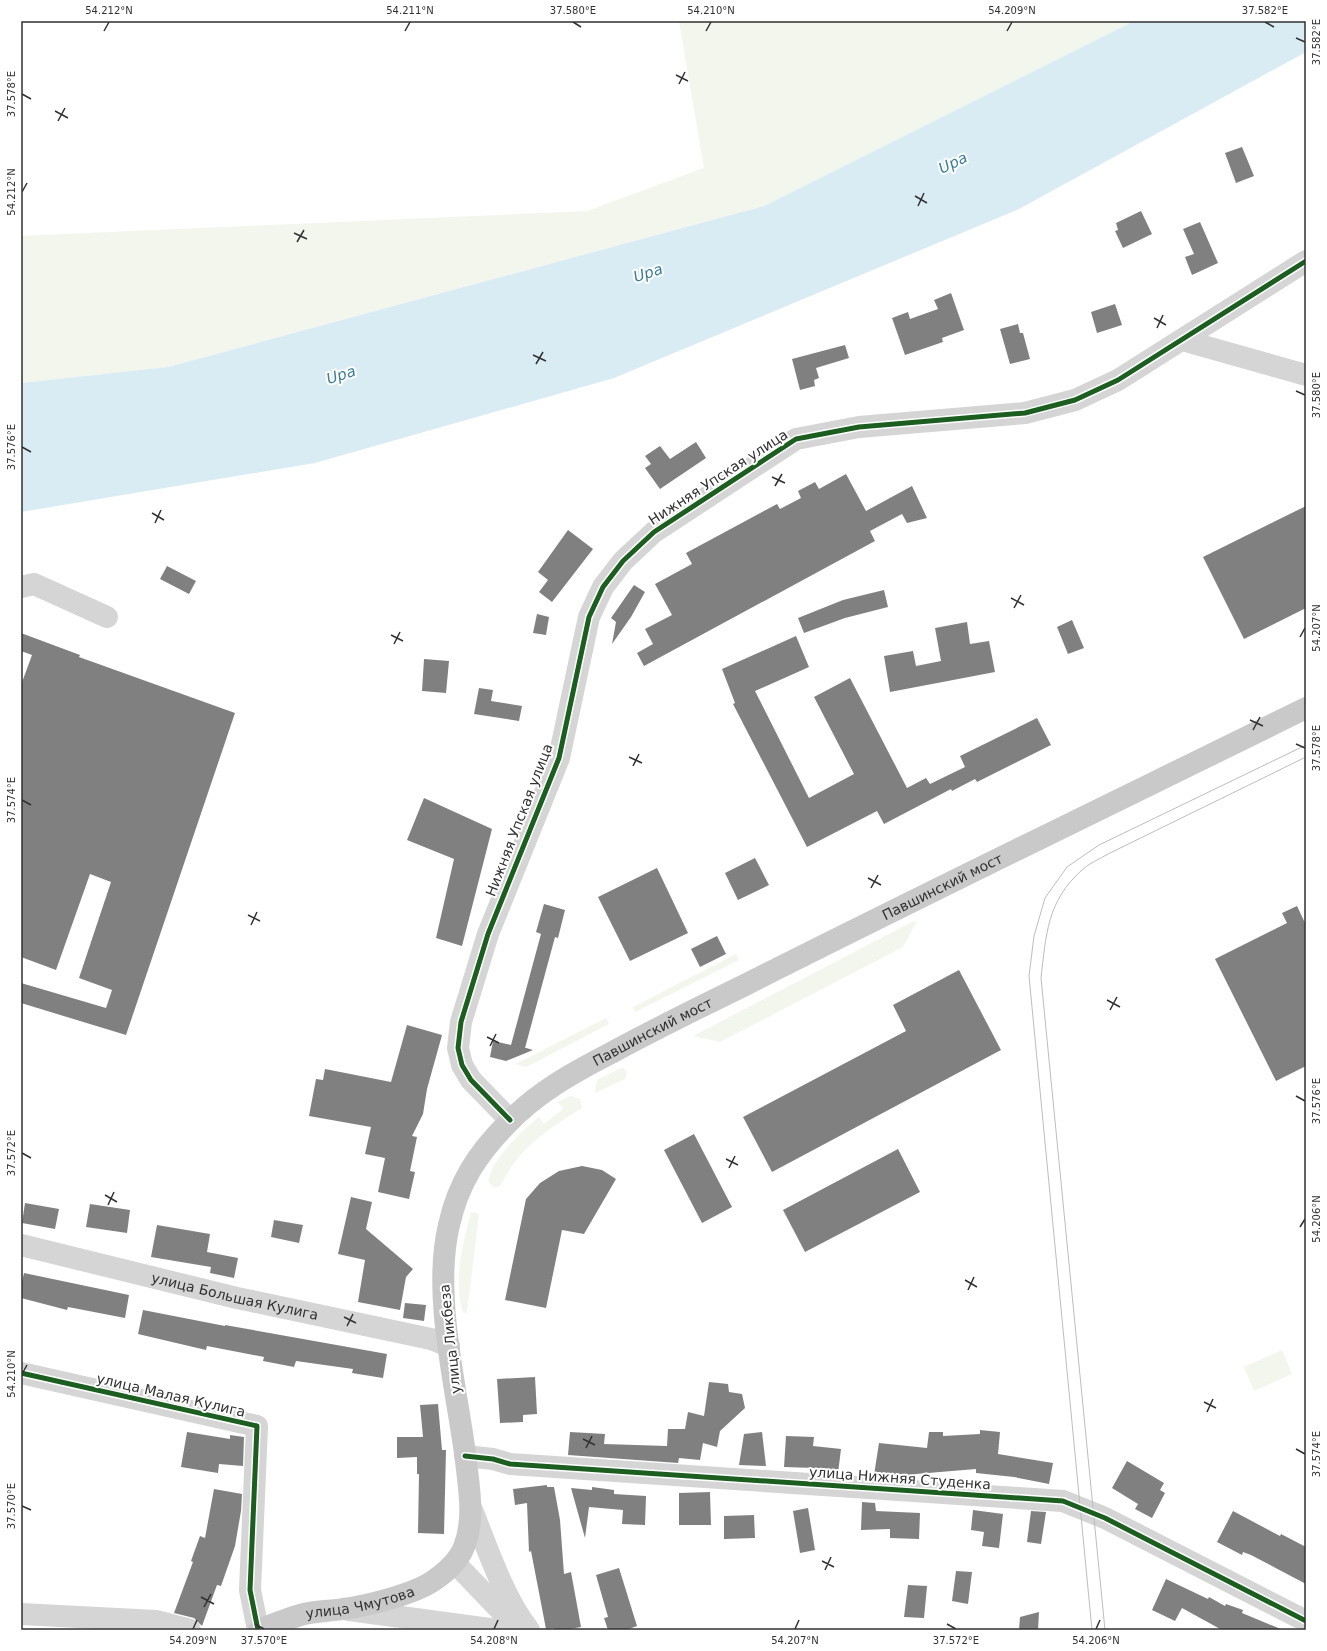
<svg xmlns="http://www.w3.org/2000/svg" width="1327" height="1651" font-family="'DejaVu Sans',sans-serif">
<style>
.green{fill:#f2f6ed}
.water{fill:#daecf3}
.building{fill:#808080}
.lines{fill:none;stroke-linecap:round;stroke-linejoin:round}
.minor{stroke:#d5d5d5;stroke-width:22}
.major{stroke:#c9c9c9;stroke-width:22}
.tram{stroke:#bdbdbd;stroke-width:1}
.cycleway-casing{stroke:#fff;stroke-width:8}
.cycleway{stroke:#1b5e20;stroke-width:5}
.ticks{fill:none;stroke:#313131;stroke-width:1.5}
.labels{text-anchor:middle;dominant-baseline:central;stroke-width:4;stroke-linejoin:round;paint-order:stroke}
.street-label{font-size:14px;fill:#313131;stroke:#fff}
.water-label{font-size:15px;font-style:italic;fill:#397d98;stroke:#fff}
.neatline{fill:none;stroke:#313131;stroke-width:1.5}
.ticks-label{font-size:10px;text-anchor:middle;fill:#313131}
</style>
<rect width="100%" height="100%" fill="#fff"/>
<!-- green -->
<g class="green">
<polygon points="679,21 1134,21 764,206 168,367 21,383 21,236 587,211 704,168"/>
<polygon points="912,922 915,921 916,923 903,947 720,1042 693,1036"/>
<polygon points="736,954 739,960 635,1012 633,1007"/>
<polygon points="606,1018 609,1024 526,1067 516,1064"/>
<polygon points="621,1068 624,1068 627,1073 625,1079 595,1093 597,1080"/>
<path d="M570 1096 580 1099 582 1108C558 1123 532 1139 515 1162 509 1169 505 1178 500 1186L496 1187H493L489 1182C489 1161 523 1130 539 1117L544 1124 563 1109 558 1102Z"/>
<path d="M471 1212 479 1214 467 1312 465 1313 463 1312C453 1281 463 1243 471 1212Z"/>
<polygon points="1282,1350 1292,1374 1254,1391 1244,1367"/>
</g>
<!-- water -->
<polygon class="water" points="1134,21 1306,21 1306,52 1019,209 614,378 315,463 21,512 21,383 168,367 764,206"/>
<!-- building -->
<g class="building">
<polygon points="1242,147 1254,176 1236,183 1225,153"/>
<polygon points="1141,211 1152,234 1123,248 1115,231 1118,230 1116,223"/>
<polygon points="1200,222 1218,263 1192,275 1185,257 1194,254 1183,229"/>
<polygon points="951,293 964,330 942,338 943,342 905,355 892,318 908,312 910,319 938,309 934,300"/>
<polygon points="1115,304 1122,325 1097,333 1091,312"/>
<polygon points="1018,324 1020,333 1023,333 1030,359 1010,364 1000,329"/>
<polygon points="845,345 849,358 816,368 819,378 814,380 815,386 800,390 792,359"/>
<polygon points="696,442 706,458 660,489 645,468 651,464 645,456 660,446 670,459"/>
<polygon points="846,474 866,511 912,486 927,518 907,523 902,514 870,531 875,541 644,666 637,653 653,644 645,629 672,615 655,584 692,564 686,553 777,504 780,509 801,498 798,491 815,482 819,489"/>
<polygon points="1306,506 1306,608 1244,639 1203,557"/>
<polygon points="568,530 593,549 552,602 539,592 548,580 538,572"/>
<polygon points="167,566 196,581 189,594 160,579"/>
<polygon points="634,585 645,592 631,617 612,644 616,622 611,618"/>
<polygon points="884,590 888,607 845,618 804,633 798,618 843,600"/>
<polygon points="537,614 549,617 546,635 533,633"/>
<polygon points="1072,620 1084,648 1068,654 1057,627"/>
<polygon points="967,622 970,644 989,641 995,672 890,692 884,656 913,651 916,666 941,661 935,628"/>
<polygon points="21,633 80,655 79,657 235,713 126,1035 21,1003 21,983 106,1008 112,990 79,978 111,882 90,874 56,970 21,957 21,685 32,655 21,651"/>
<polygon points="796,636 809,667 755,691 809,798 854,774 814,697 850,678 907,788 926,778 930,784 965,767 960,756 1037,718 1051,745 977,782 975,779 952,791 951,789 884,824 877,811 807,847 733,704 735,703 722,669"/>
<polygon points="424,659 449,661 446,693 422,691"/>
<polygon points="479,688 493,690 491,701 522,706 519,721 474,714"/>
<polygon points="424,798 492,829 462,946 436,938 454,859 407,840"/>
<polygon points="755,858 769,885 738,900 725,873"/>
<polygon points="657,868 688,933 630,961 598,897"/>
<polygon points="544,904 565,910 558,938 555,937 525,1048 523,1047 533,1050 506,1061 490,1057 493,1041 511,1045 541,934 536,932"/>
<polygon points="1297,906 1306,925 1306,1066 1276,1081 1215,959 1287,923 1282,913"/>
<polygon points="717,936 726,954 700,967 691,949"/>
<polygon points="959,970 1001,1050 772,1172 743,1117 906,1031 893,1005"/>
<polygon points="407,1025 442,1035 427,1089 423,1114 412,1136 417,1137 410,1171 415,1172 409,1199 378,1192 385,1158 365,1154 371,1127 309,1116 316,1079 323,1080 325,1069 391,1082"/>
<polygon points="694,1134 732,1207 702,1223 664,1150"/>
<polygon points="898,1149 920,1192 805,1252 783,1210"/>
<polygon points="582,1166 602,1170 616,1179 584,1234 562,1230 546,1308 505,1300 526,1199 540,1183 559,1171"/>
<polygon points="351,1197 372,1202 366,1229 413,1269 406,1277 400,1310 358,1302 365,1260 338,1254"/>
<polygon points="25,1203 59,1209 55,1229 22,1223"/>
<polygon points="90,1204 130,1210 127,1233 86,1227"/>
<polygon points="274,1220 303,1225 299,1243 271,1237"/>
<polygon points="157,1225 210,1234 207,1252 238,1258 234,1278 210,1273 211,1267 151,1257"/>
<polygon points="24,1273 129,1295 125,1318 68,1307 67,1310 21,1298 21,1286"/>
<polygon points="405,1303 426,1305 424,1321 403,1318"/>
<polygon points="143,1310 225,1326 225,1325 387,1354 383,1378 352,1373 353,1369 296,1361 294,1367 263,1361 264,1357 207,1346 206,1350 138,1334"/>
<polygon points="535,1377 537,1414 523,1415 523,1422 500,1423 497,1379"/>
<polygon points="709,1382 728,1384 729,1392 742,1394 745,1408 720,1431 717,1447 703,1443 700,1460 679,1458 678,1463 568,1455 570,1432 605,1434 604,1444 667,1446 668,1429 685,1429 688,1412 704,1416"/>
<polygon points="438,1404 442,1450 446,1450 444,1534 418,1533 419,1474 417,1474 417,1457 397,1458 397,1437 423,1437 420,1405"/>
<polygon points="980,1430 1000,1432 998,1454 1053,1463 1049,1484 1014,1477 976,1473 976,1469 916,1474 915,1477 874,1475 879,1443 927,1448 929,1432 943,1432 943,1436 980,1434"/>
<polygon points="187,1432 230,1439 230,1435 244,1437 243,1466 219,1464 218,1473 181,1467"/>
<polygon points="762,1432 766,1466 739,1465 744,1434"/>
<polygon points="786,1436 814,1437 813,1446 841,1449 838,1473 814,1470 814,1468 784,1467"/>
<polygon points="1127,1461 1164,1483 1160,1490 1165,1493 1152,1518 1135,1509 1138,1504 1112,1488"/>
<polygon points="547,1485 547,1487 554,1487 560,1520 564,1574 571,1572 581,1627 565,1630 554,1630 554,1628 546,1629 531,1551 529,1552 527,1503 515,1505 513,1489"/>
<polygon points="592,1487 614,1490 614,1494 646,1496 645,1525 622,1524 623,1510 589,1507 585,1538 571,1488 592,1490"/>
<polygon points="214,1489 242,1494 241,1511 235,1546 221,1586 217,1585 202,1626 194,1618 174,1613 193,1562 191,1561 200,1536 205,1538"/>
<polygon points="710,1492 711,1525 679,1525 679,1493"/>
<polygon points="862,1502 875,1503 876,1511 920,1513 919,1539 890,1538 890,1529 861,1530"/>
<polygon points="808,1508 815,1550 800,1553 793,1511"/>
<polygon points="973,1510 1003,1514 999,1548 982,1546 984,1532 971,1530"/>
<polygon points="1031,1511 1046,1512 1041,1544 1027,1542"/>
<polygon points="1233,1511 1280,1536 1281,1534 1306,1547 1306,1584 1251,1555 1243,1552 1242,1555 1217,1542"/>
<polygon points="754,1515 755,1538 724,1539 724,1516"/>
<polygon points="619,1568 637,1626 626,1630 608,1630 604,1618 608,1617 596,1575"/>
<polygon points="956,1571 972,1572 968,1604 952,1601"/>
<polygon points="1166,1579 1208,1599 1209,1597 1225,1606 1226,1604 1243,1610 1242,1613 1283,1630 1222,1630 1182,1608 1175,1621 1152,1610"/>
<polygon points="908,1585 927,1586 924,1618 904,1617"/>
<polygon points="1039,1612 1038,1630 1019,1630 1020,1617"/>
</g>
<g class="lines">
<!-- minor -->
<g class="minor">
<polyline points="1182,340 1306,375"/>
<polyline points="21,587 34,584 107,617"/>
<polyline points="510,1120 471,1080 462,1065 458,1048 461,1022 488,934 559,758 589,617 603,587 623,561 654,532 796,439 859,427 1025,413 1075,400 1118,380 1306,261"/>
<path id="s1" d="M21 1245 237 1298 431 1339 449 1346"/>
<polyline points="21,1373 257,1426 250,1590 258,1630"/>
<polyline points="465,1456 493,1459 510,1464 1063,1501 1105,1518 1306,1621"/>
<path d="M472 1510C487 1547 504 1599 529 1630"/>
<polyline points="455,1563 503,1613 520,1627"/>
<polyline points="349,1610 497,1630"/>
<polyline points="21,1614 156,1621 190,1630"/>
</g>
<!-- major -->
<path class="major" id="s2" d="M259 1630C274 1624 289 1618 304 1614 317 1611 330 1611 343 1609 367 1606 414 1594 433 1581 446 1572 458 1562 464 1547 475 1519 469 1489 466 1461 457 1388 432 1296 449 1225 458 1184 477 1154 507 1124 536 1093 574 1072 611 1053 655 1029 700 1007 745 985 931 891 1119 800 1306 708"/>
<!-- tram -->
<g class="tram">
<polyline points="1092,1630 1029,976 1034,936 1045,898 1067,867 1099,845 1306,745"/>
<path d="M1105 1630 1041 978C1046 935 1047 901 1082 870 1089 863 1100 859 1108 854L1306 757"/>
</g>
<!-- cycleway casing -->
<g class="cycleway-casing">
<g id="cycleway">
<polyline points="510,1120 471,1080 462,1065 458,1048 461,1022 488,934 559,758 589,617 603,587 623,561 654,532 796,439 859,427 1025,413 1075,400 1118,380 1306,261"/>
<polyline points="21,1373 257,1426 250,1590 258,1630"/>
<polyline points="465,1456 493,1459 510,1464 1063,1501 1105,1518 1306,1621"/>
</g>
</g>
<!-- cycleway -->
<use href="#cycleway" class="cycleway"/>
</g>
<!-- ticks -->
<path class="ticks" d="M573 22 581 27M1265 22 1274 27M104 31 109 22M405 31 410 22M706 31 711 22M1007 31 1012 22M1296 38 1305 42M676 75 688 81M679 84 685 72M22 94 31 99M55 111 68 118M58 121 65 108M22 192 27 183M915 196 927 203M918 206 924 193M294 233 307 239M297 242 304 230M1154 318 1166 325M1157 328 1163 315M533 355 546 361M536 364 543 352M1296 391 1305 395M22 447 31 452M772 477 785 483M775 486 782 474M152 513 164 520M155 523 161 510M1011 598 1024 605M1014 608 1021 595M391 635 403 641M1300 637 1305 628M394 644 400 632M1250 720 1263 726M1253 730 1260 717M1296 744 1305 748M629 757 642 763M633 766 639 754M22 800 31 805M868 878 881 885M871 888 878 875M248 915 260 921M251 925 257 912M1107 1000 1120 1007M1110 1010 1117 997M487 1037 499 1043M490 1046 496 1034M1296 1096 1305 1101M22 1153 31 1158M726 1159 738 1165M729 1168 735 1156M105 1195 117 1202M108 1205 114 1192M1300 1227 1305 1219M965 1280 977 1287M968 1290 974 1277M344 1317 356 1323M347 1326 353 1314M22 1374 27 1365M1204 1402 1216 1408M1207 1412 1213 1399M583 1439 595 1445M586 1448 592 1436M1296 1449 1305 1454M22 1506 31 1510M822 1561 834 1567M825 1570 831 1557M201 1597 214 1604M204 1607 211 1594M255 1624 264 1629M947 1624 956 1629M193 1629 197 1620M494 1629 498 1620M795 1629 799 1620M1096 1629 1100 1620"/>
<g class="labels">
<!-- street labels -->
<g class="street-label">
<text transform="translate(718 477) rotate(-33)">Нижняя Упская улица</text>
<text transform="translate(519 820) rotate(-69)">Нижняя Упская улица</text>
<text stroke="none"><textPath href="#s2" startOffset="1169">Павшинский мост</textPath></text>
<text stroke="none"><textPath href="#s2" startOffset="845">Павшинский мост</textPath></text>
<text stroke="none"><textPath href="#s1" startOffset="220">улица Большая Кулига</textPath></text>
<text transform="translate(450 1339) rotate(-96)">улица Ликбеза</text>
<text transform="translate(171 1395) rotate(13)">улица Малая Кулига</text>
<text transform="translate(900 1478) rotate(4)">улица Нижняя Cтуденкa</text>
<text stroke="none"><textPath href="#s2" startOffset="105">улица Чмутова</textPath></text>
</g>
<!-- water labels -->
<g class="water-label">
<text transform="translate(953 163) rotate(-26)">Upa</text>
<text transform="translate(648 273) rotate(-18)">Upa</text>
<text transform="translate(341 375) rotate(-18)">Upa</text>
</g>
</g>
<!-- border -->
<rect width="1327" height="1651" fill="none" stroke="#ffffff" stroke-width="44"/>
<rect x="22" y="22" width="1283" height="1607" class="neatline"/>
<g class="ticks-label">
<text x="109" y="14">54.212°N</text>
<text x="410" y="14">54.211°N</text>
<text x="573" y="14">37.580°E</text>
<text x="711" y="14">54.210°N</text>
<text x="1012" y="14">54.209°N</text>
<text x="1265" y="14">37.582°E</text>
<text transform="translate(1316 42) rotate(-90)" y="4">37.582°E</text>
<text transform="translate(11 94) rotate(-90)" y="4">37.578°E</text>
<text transform="translate(11 192) rotate(-90)" y="4">54.212°N</text>
<text transform="translate(1316 395) rotate(-90)" y="4">37.580°E</text>
<text transform="translate(11 447) rotate(-90)" y="4">37.576°E</text>
<text transform="translate(1316 628) rotate(-90)" y="4">54.207°N</text>
<text transform="translate(1316 748) rotate(-90)" y="4">37.578°E</text>
<text transform="translate(11 800) rotate(-90)" y="4">37.574°E</text>
<text transform="translate(1316 1101) rotate(-90)" y="4">37.576°E</text>
<text transform="translate(11 1153) rotate(-90)" y="4">37.572°E</text>
<text transform="translate(1316 1219) rotate(-90)" y="4">54.206°N</text>
<text transform="translate(11 1374) rotate(-90)" y="4">54.210°N</text>
<text transform="translate(1316 1454) rotate(-90)" y="4">37.574°E</text>
<text transform="translate(11 1506) rotate(-90)" y="4">37.570°E</text>
<text x="193" y="1644">54.209°N</text>
<text x="264" y="1644">37.570°E</text>
<text x="494" y="1644">54.208°N</text>
<text x="795" y="1644">54.207°N</text>
<text x="956" y="1644">37.572°E</text>
<text x="1096" y="1644">54.206°N</text>
</g>
</svg>
